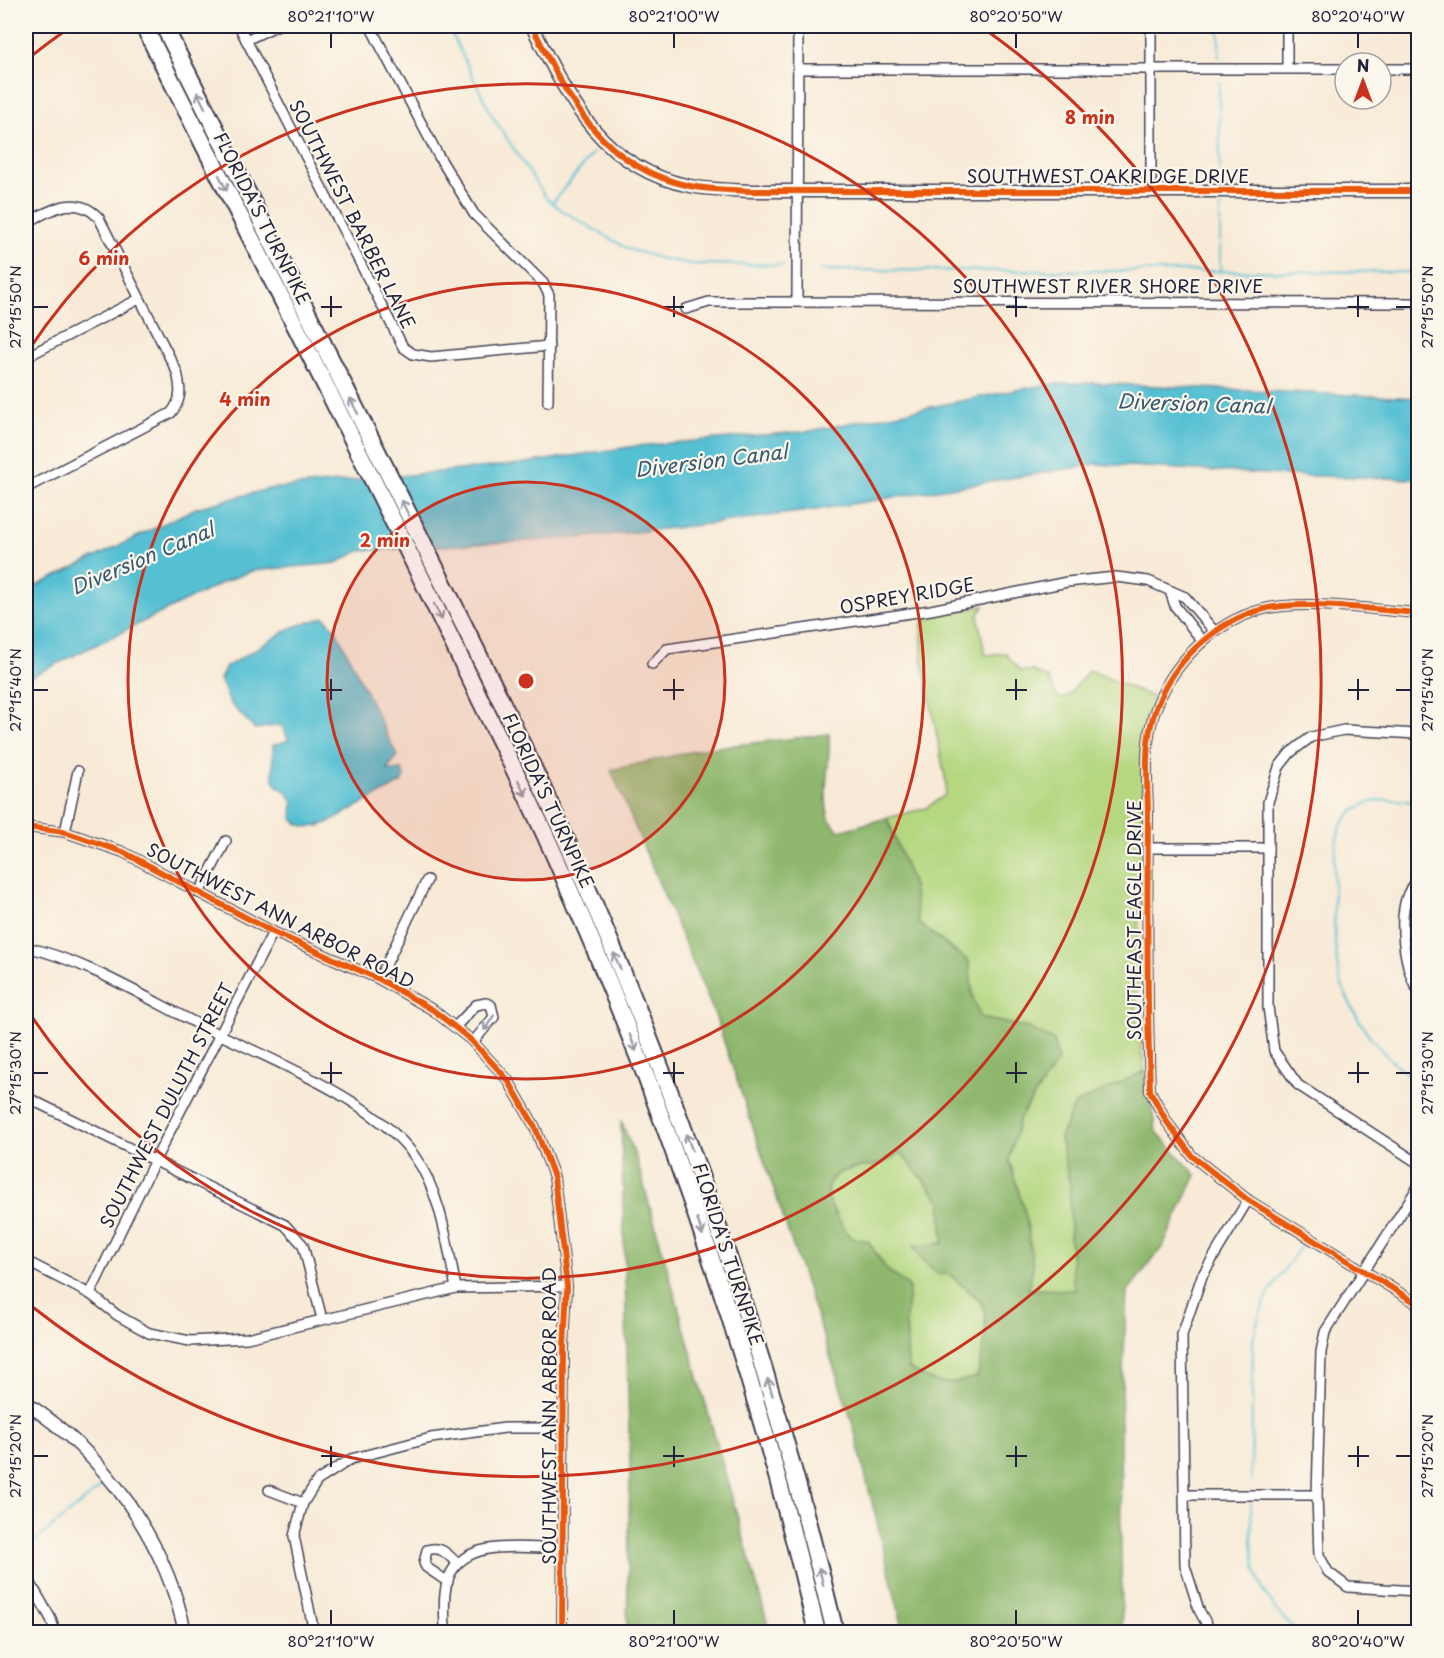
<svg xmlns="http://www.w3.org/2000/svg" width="1444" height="1658" font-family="'Playpen Sans',sans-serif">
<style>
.green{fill:#b4d780;stroke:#6b7c5e;stroke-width:1.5}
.forest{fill:#8fb86e;stroke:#586d54;stroke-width:1.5;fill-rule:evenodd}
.water{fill:#57c0d3;stroke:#3c7187;stroke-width:1.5}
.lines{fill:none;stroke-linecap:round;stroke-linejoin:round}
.stream{stroke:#57c0d3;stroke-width:2}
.street-casing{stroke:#424052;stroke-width:12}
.secondary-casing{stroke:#424052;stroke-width:15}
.highway-casing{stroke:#424052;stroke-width:20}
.street{stroke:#fff;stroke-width:9}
.secondary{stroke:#fff;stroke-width:12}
.highway{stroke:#fff;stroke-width:16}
.cycleway-casing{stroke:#fbf7ec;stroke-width:10}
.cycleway{stroke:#e8590c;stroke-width:6}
.oneway{stroke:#9c9ca7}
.ticks{fill:none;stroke:#22223b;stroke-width:2}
.ring{fill:none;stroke:#c8321e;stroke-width:3}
.labels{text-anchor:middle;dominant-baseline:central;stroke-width:4.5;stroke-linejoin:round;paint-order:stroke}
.street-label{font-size:18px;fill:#22223b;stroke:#fbf7ec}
.water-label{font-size:20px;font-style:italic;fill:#355970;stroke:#fbf7ec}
.centre{fill:#c8321e;stroke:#fbf7ec;stroke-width:3}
.ring-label{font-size:18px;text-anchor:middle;font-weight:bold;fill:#c8321e;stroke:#fbf7ec;stroke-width:4.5;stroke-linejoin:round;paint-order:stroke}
.neatline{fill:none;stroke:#22223b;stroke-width:2}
.ticks-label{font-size:15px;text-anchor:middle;fill:#22223b}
</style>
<rect width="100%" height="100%" fill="#fbf7ec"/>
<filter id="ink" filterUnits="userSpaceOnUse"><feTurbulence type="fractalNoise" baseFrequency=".0167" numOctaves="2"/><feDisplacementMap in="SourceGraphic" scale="12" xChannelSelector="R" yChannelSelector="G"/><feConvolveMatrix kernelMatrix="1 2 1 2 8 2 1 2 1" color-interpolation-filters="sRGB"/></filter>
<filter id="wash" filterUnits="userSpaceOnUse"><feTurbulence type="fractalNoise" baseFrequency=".008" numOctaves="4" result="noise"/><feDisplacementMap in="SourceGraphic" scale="24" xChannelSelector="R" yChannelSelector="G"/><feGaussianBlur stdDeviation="1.35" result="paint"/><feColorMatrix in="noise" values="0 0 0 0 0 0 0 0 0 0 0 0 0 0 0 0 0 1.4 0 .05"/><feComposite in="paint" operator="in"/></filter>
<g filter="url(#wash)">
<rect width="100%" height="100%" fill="#f8ead7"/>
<!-- green -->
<g class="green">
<polygon points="984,606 978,616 985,655 1005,653 1020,671 1032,671 1048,678 1058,698 1066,698 1089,670 1155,698 1145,719 1136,1015 1145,1071 1075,1104 1060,1138 1070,1185 1070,1238 1074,1290 1028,1289 1033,1267 1026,1216 1009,1160 1019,1119 1058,1060 1029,1028 981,1018 973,999 969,962 918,923 913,886 887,818 926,808 945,795 946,783 922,658 922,623 937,613"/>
<path d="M898 1153H901L941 1201 943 1243 914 1246 923 1261 938 1273 949 1274C956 1281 976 1296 981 1302 991 1317 982 1360 977 1377 943 1386 939 1386 908 1368L906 1319 909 1287 886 1269 868 1241 851 1238C835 1216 807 1179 851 1169 870 1164 882 1168 898 1153Z"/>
</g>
<!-- forest -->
<g class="forest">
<path d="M829 734C831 761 822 789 828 815 829 821 835 826 839 831L887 818 913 886 918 923 969 962 973 999 981 1018 1029 1028 1054 1041 1058 1060 1019 1119 1009 1160 1026 1216 1033 1267 1028 1289 1074 1290 1070 1238V1185L1060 1138 1075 1104 1145 1071 1156 1131 1196 1175 1163 1246 1127 1292 1120 1430 1122 1632H904L852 1421 715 1015 611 770 702 749ZM898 1153H901L941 1201 943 1243 913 1246 923 1261 938 1274H949C957 1281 975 1295 981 1302 991 1317 982 1360 977 1377 943 1386 939 1386 908 1368L906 1319 909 1287 886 1269 868 1241 851 1238C835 1216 807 1179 851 1169 870 1164 882 1168 898 1153Z"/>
<polygon points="621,1120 637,1161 770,1632 627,1632 630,1469"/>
</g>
<!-- water -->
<g class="water">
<polygon points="1091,383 1418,398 1418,479 1283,475 1096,464 815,510 691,526 578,538 359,551 336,563 252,571 228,580 26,679 26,591 196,508 268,489 520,464 636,446 810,431 1021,389 1052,384"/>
<path d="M324 617 336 630 397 756 387 770H402L404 776 401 783 329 822C316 828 302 830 292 818L293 802 287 792 277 786 273 777V745L289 740 281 725 255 729 230 703 220 679 226 667 291 628Z"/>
</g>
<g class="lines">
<!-- stream -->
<g class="stream">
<polyline points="448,26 491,114 546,198 563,211 628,249 659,258 691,264 784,265"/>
<polyline points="1219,57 1219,26"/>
<polyline points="1219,82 1220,174"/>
<polyline points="553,202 593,153"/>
<polyline points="1220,207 1220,272"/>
<polyline points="821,270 1418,272"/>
<path d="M1418 802C1400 801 1376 796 1360 807 1349 813 1341 823 1338 835 1331 858 1333 965 1342 986 1359 1027 1382 1058 1418 1081"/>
<path d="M1251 1482 1253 1341C1260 1298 1277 1281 1301 1246"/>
<path d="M1251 1503C1252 1562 1251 1591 1298 1632"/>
<polyline points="26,1548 106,1483"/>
</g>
</g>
</g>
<g filter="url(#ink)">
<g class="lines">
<!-- street casing -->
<g class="street-casing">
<g id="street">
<polyline points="239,26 403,347 413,354 431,357 549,346"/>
<polyline points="370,26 438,155 474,214 543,283 549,295 548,402"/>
<polyline points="1151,26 1151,190"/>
<polyline points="1287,26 1287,68"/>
<polyline points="246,40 276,26"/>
<polyline points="798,69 1345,69"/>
<polyline points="1381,69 1418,69"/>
<path d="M26 223C51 210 76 193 99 218L177 372C181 389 182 400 171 413L26 488"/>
<polyline points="797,301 798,26"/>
<polyline points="686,309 709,302 1418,303"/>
<polyline points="26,357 139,299"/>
<polyline points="1170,591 1175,606 1203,642"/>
<path d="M1418 613C1376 610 1304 599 1264 609 1213 622 1170 664 1154 714 1143 746 1148 785 1148 818 1147 909 1147 1000 1150 1091L1167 1122 1192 1156 1248 1200 1418 1304"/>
<polyline points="652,664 667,649 931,610 1067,582 1116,577 1148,581 1185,597 1215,632"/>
<polyline points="1418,734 1344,730 1311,737 1290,753 1279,767 1268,802 1268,1007 1274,1051 1298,1085 1418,1163"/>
<polyline points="26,827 65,832 123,852 273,932 379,979 433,1010 471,1040 508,1080 535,1127 554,1177 567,1286 564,1348 562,1632"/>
<polyline points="65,832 78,771"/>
<polyline points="1147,848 1268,848"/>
<path d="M1418 882C1393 895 1403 970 1418 990"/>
<polyline points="199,893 226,841"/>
<path d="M26 947C87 961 144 997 200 1025 263 1057 371 1097 413 1154 441 1192 447 1243 456 1288"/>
<polyline points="379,979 427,880"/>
<polyline points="455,1027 476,1005 486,1003 491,1005 494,1017 473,1042"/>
<polyline points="26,1097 285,1225 303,1245 322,1319"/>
<polyline points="1418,1187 1325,1332 1321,1352 1317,1495 1319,1555 1328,1572 1348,1587 1418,1591"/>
<polyline points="26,1261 90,1294 117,1315 149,1333 190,1341 247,1338 456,1288 567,1286"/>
<polyline points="90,1294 155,1160 273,932"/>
<polyline points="269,1490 303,1503"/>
<polyline points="1185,1495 1317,1495"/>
<polyline points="26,1575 51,1619 55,1632"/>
<path d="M448 1582 426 1567 424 1563 427 1550C441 1545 448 1555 457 1563"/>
<polyline points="314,1632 294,1536 303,1503 317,1481 351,1459 431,1438 505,1428 565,1428"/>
<path d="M445 1632C445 1615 442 1594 449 1577 466 1536 528 1549 563 1549"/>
<polyline points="1211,1632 1199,1610 1185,1566 1182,1335 1202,1276 1248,1200"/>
</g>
</g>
<!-- secondary casing -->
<g class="secondary-casing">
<g id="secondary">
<path d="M532 26C568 98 601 168 690 186 710 190 733 190 754 191H1418"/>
<path d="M26 1403C105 1455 165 1539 185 1632"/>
</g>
</g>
<!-- highway casing -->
<g class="highway-casing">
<g id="highway">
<path d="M144 26C251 240 362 453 466 670 497 735 531 801 560 868 669 1114 755 1370 817 1632"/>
<path d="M164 26C237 172 310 319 384 465 449 596 516 726 575 860 685 1110 772 1367 835 1632"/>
</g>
</g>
<!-- street -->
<use href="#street" class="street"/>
<!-- secondary -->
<use href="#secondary" class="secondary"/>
<!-- highway -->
<use href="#highway" class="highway"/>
<!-- cycleway casing -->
<g class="cycleway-casing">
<g id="cycleway">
<path d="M532 26C568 98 601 168 690 186 710 190 733 190 754 191H1418"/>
<path d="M1418 613C1376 610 1304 599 1264 609 1213 622 1170 664 1154 714 1143 746 1148 785 1148 818 1147 909 1147 1000 1150 1091L1167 1122 1192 1156 1248 1200 1418 1304"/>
<polyline points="26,827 65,832 123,852 273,932 379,979 433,1010 471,1040 508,1080 535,1127 554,1177 567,1286 564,1348 562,1632"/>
</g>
</g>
<!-- cycleway -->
<use href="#cycleway" class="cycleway"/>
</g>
<!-- one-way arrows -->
<defs><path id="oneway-shaft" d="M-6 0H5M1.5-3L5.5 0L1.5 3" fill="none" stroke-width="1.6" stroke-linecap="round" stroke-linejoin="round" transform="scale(1.5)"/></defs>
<g class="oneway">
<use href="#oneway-shaft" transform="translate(201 100) rotate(-117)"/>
<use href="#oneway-shaft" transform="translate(223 183) rotate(63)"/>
<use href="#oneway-shaft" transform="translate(354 406) rotate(-117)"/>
<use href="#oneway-shaft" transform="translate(405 508) rotate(-117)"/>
<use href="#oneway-shaft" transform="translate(438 612) rotate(64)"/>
<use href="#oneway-shaft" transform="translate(522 788) rotate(64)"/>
<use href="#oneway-shaft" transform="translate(617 961) rotate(-113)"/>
<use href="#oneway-shaft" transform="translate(489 1023) rotate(123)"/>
<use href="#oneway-shaft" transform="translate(633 1043) rotate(69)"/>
<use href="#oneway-shaft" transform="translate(689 1142) rotate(-111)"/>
<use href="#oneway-shaft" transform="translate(700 1227) rotate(71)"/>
<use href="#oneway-shaft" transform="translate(770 1387) rotate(-107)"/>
<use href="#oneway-shaft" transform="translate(821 1576) rotate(-104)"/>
</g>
</g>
<!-- ticks -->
<path class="ticks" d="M331 33V48M674 33V48M1016 33V48M1358 33V48M331 296V317M674 296V317M1016 296V317M1358 296V317M33 307H48M321 307H342M663 307H684M1006 307H1027M1348 307H1369M1396 307H1411M331 679V700M674 679V700M1016 679V700M1358 679V700M33 690H48M321 690H342M663 690H684M1006 690H1027M1348 690H1369M1396 690H1411M331 1062V1083M674 1062V1083M1016 1062V1083M1358 1062V1083M33 1073H48M321 1073H342M663 1073H684M1006 1073H1027M1348 1073H1369M1396 1073H1411M331 1446V1467M674 1446V1467M1016 1446V1467M1358 1446V1467M33 1456H48M321 1456H342M663 1456H684M1006 1456H1027M1348 1456H1369M1396 1456H1411M331 1610V1625M674 1610V1625M1016 1610V1625M1358 1610V1625"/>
<!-- distance rings -->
<circle cx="526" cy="681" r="199" fill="#c8321e" fill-opacity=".12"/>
<g class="ring">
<circle cx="526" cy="681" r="199"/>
<circle cx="526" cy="681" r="398"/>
<path d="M28 351A597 597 0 1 1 28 1011"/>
<path d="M30 57A797 797 0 0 1 69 28M983 28A797 797 0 1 1 30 1305"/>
</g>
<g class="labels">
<!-- street labels -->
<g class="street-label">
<text x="1108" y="175">SOUTHWEST OAKRIDGE DRIVE</text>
<text transform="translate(353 214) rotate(63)">SOUTHWEST BARBER LANE</text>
<text transform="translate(263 218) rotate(63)">FLORIDA'S TURNPIKE</text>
<text x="1108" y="285">SOUTHWEST RIVER SHORE DRIVE</text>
<text transform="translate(907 595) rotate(-10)">OSPREY RIDGE</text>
<text transform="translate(549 800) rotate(65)">FLORIDA'S TURNPIKE</text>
<text transform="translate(281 915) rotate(27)">SOUTHWEST ANN ARBOR ROAD</text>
<text transform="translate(1133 920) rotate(-90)">SOUTHEAST EAGLE DRIVE</text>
<text transform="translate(166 1105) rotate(-63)">SOUTHWEST DULUTH STREET</text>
<text transform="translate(729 1254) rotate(72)">FLORIDA'S TURNPIKE</text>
<text transform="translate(548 1416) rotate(-90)">SOUTHWEST ANN ARBOR ROAD</text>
</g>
<!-- water labels -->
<g class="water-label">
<text transform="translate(1194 403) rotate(2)">Diversion Canal</text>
<text transform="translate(711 460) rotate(-7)">Diversion Canal</text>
<text transform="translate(142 558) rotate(-23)">Diversion Canal</text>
</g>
</g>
<circle cx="526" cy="681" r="9" class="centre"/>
<g class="ring-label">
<text x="1090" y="124">8 min</text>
<text x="104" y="265">6 min</text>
<text x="245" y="406">4 min</text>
<text x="385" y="547">2 min</text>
</g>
<!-- margin -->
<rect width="1444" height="1658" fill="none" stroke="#fbf7ec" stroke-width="66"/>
<!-- north arrow -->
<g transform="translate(1363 81)"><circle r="28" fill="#fbf7ec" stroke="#a4a2a5" stroke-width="1.5"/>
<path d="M0-4.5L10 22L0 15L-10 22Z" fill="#c8321e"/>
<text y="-9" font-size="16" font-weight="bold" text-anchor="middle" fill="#22223b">N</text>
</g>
<rect x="33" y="33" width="1378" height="1592" class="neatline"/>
<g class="ticks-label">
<text x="331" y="22">80°21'10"W</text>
<text x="674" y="22">80°21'00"W</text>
<text x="1016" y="22">80°20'50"W</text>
<text x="1358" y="22">80°20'40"W</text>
<text transform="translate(16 307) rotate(-90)" y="5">27°15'50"N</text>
<text transform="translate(1428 307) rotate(-90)" y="5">27°15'50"N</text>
<text transform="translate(16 690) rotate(-90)" y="5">27°15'40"N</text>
<text transform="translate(1428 690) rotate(-90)" y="5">27°15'40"N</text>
<text transform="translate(16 1073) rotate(-90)" y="5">27°15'30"N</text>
<text transform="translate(1428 1073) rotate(-90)" y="5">27°15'30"N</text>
<text transform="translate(16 1456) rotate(-90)" y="5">27°15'20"N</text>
<text transform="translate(1428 1456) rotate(-90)" y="5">27°15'20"N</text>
<text x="331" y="1647">80°21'10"W</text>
<text x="674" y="1647">80°21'00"W</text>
<text x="1016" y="1647">80°20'50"W</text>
<text x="1358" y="1647">80°20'40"W</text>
</g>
</svg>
